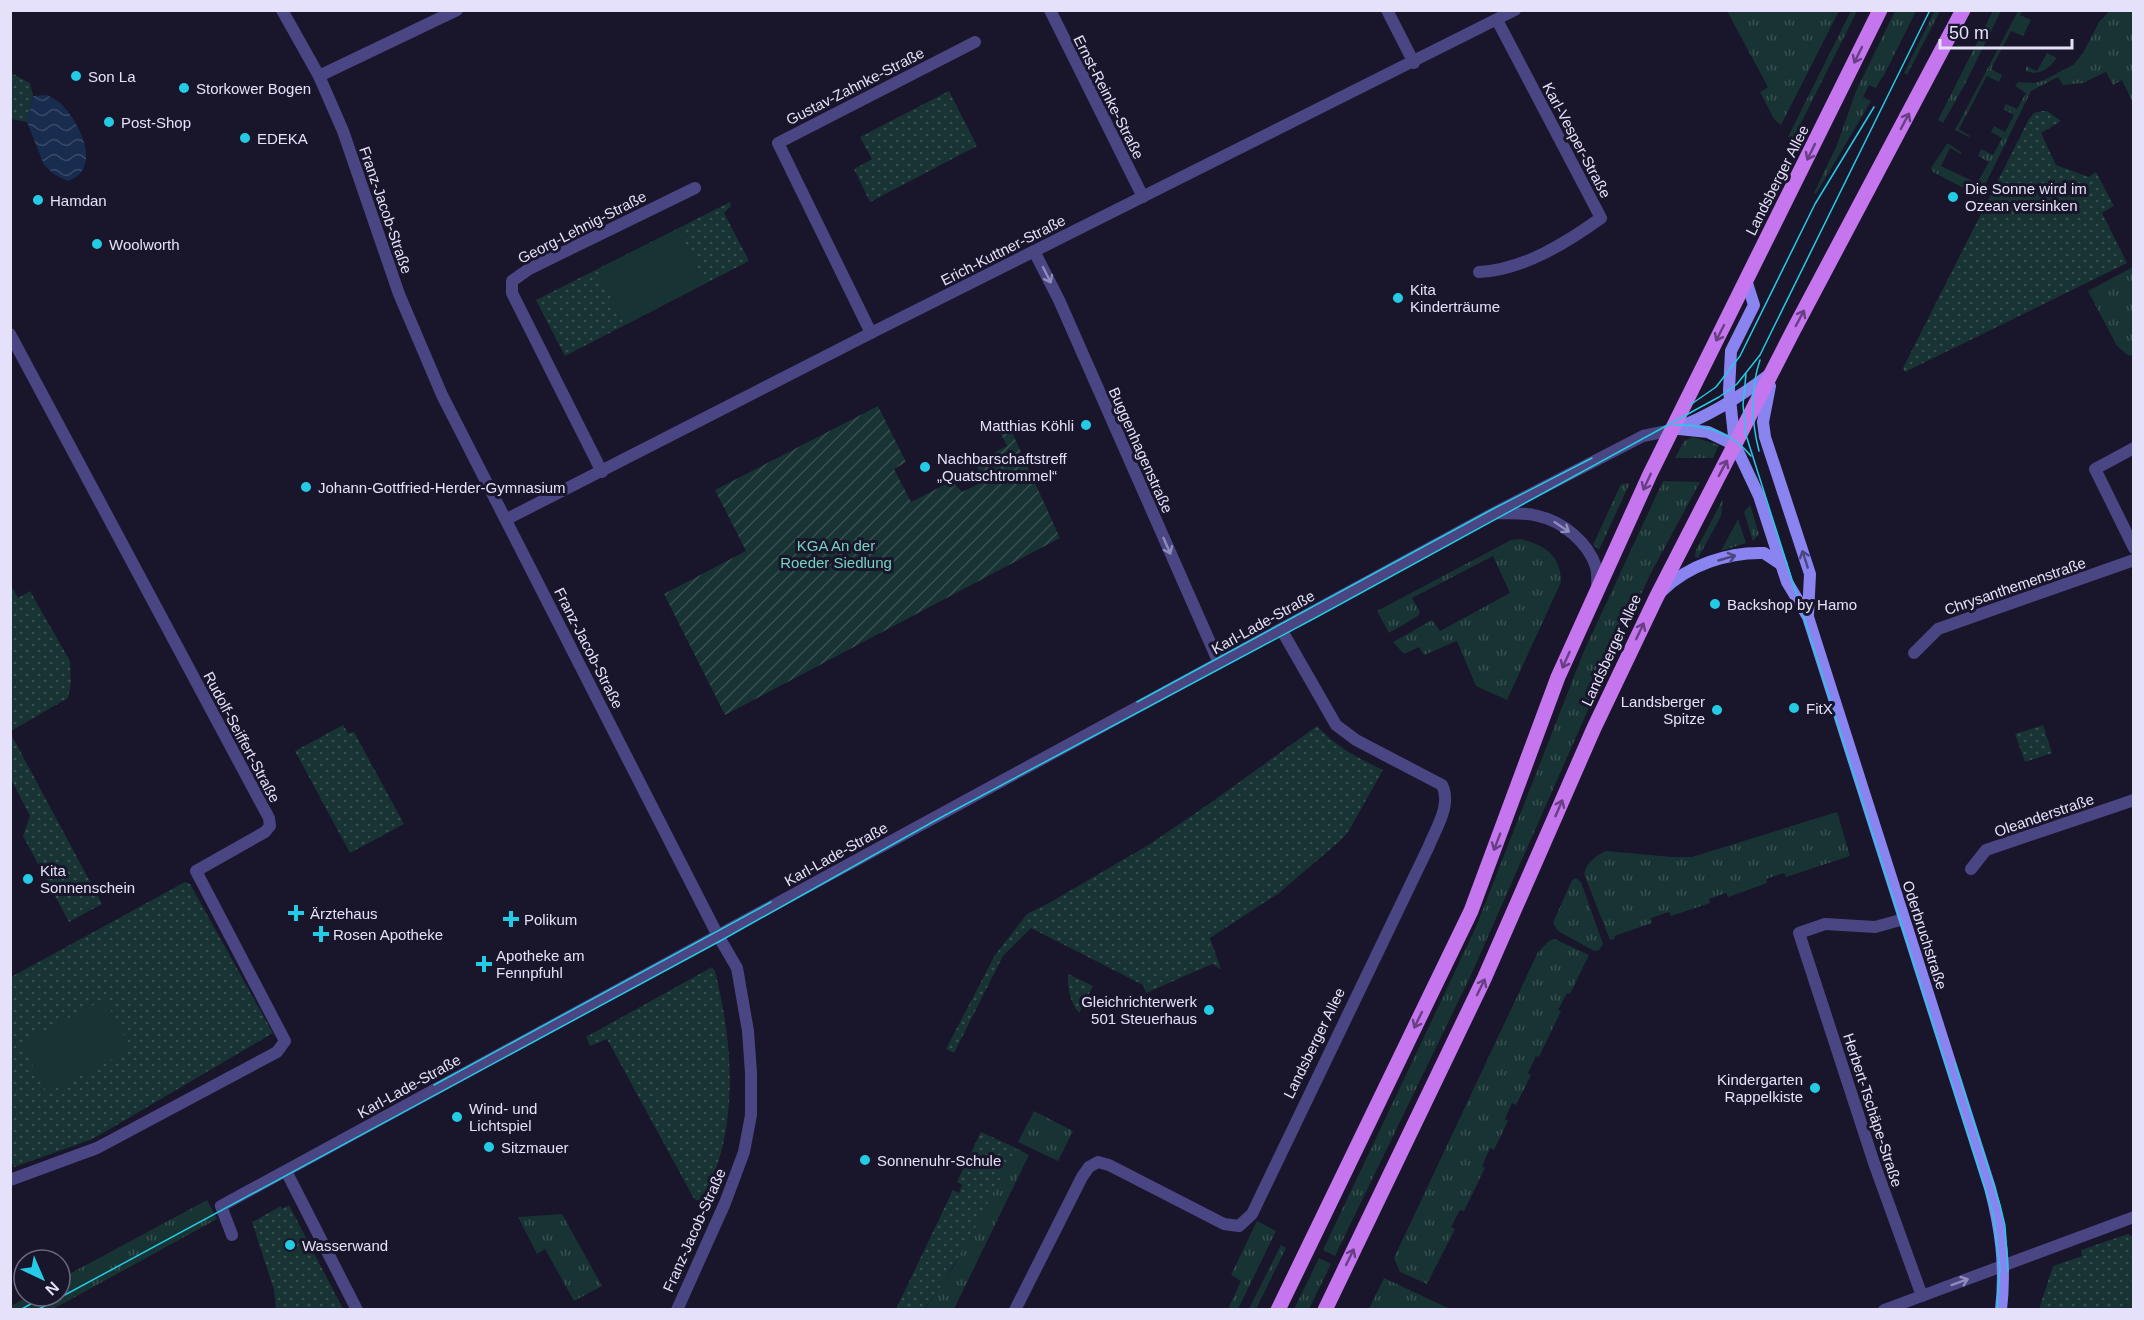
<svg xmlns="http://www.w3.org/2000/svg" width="2144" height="1320" font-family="Helvetica,sans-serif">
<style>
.grass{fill:url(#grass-tufts)}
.park{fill:url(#park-dots)}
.garden{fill:url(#garden-furrows)}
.pitch{fill:#183333}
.water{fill:url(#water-waves)}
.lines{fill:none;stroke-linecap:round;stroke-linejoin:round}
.street{stroke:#4a4583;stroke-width:12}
.secondary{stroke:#8a84f0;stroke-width:12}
.primary{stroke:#c575ee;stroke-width:15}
.tram{stroke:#24cbe4;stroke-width:1.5}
.oneway{stroke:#664082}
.oneway2{stroke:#908bb9}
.oneway3{stroke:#4c4783}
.poi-dot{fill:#24cbe4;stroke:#19152a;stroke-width:2}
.labels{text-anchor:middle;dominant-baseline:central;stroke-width:6;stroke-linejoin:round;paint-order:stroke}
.poi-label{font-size:15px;fill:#e5e1fb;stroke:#19152a;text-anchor:start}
.street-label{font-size:15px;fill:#e5e1fb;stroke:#19152a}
.park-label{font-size:15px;fill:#74d4bf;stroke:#19152a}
</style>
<defs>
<pattern id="grass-tufts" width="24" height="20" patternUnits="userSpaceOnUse" patternTransform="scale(1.5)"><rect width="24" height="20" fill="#183333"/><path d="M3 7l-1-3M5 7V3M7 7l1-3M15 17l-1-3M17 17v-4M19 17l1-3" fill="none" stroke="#395051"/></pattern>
<pattern id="park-dots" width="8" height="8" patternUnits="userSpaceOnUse" patternTransform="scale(1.5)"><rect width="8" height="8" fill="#183333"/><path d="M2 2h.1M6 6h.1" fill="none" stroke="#395051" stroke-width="1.8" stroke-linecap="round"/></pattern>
<pattern id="garden-furrows" width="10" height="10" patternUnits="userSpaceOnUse" patternTransform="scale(1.5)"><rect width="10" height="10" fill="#183333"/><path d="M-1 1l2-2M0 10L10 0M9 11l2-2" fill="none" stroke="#395051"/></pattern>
<pattern id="water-waves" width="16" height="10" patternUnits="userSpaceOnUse" patternTransform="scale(1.5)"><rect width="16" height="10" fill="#182c4f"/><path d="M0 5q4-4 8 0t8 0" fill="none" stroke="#394a69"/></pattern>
</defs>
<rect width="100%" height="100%" fill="#19152a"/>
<!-- grass -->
<g class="grass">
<polygon points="1935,10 1940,11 1907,75 1904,73"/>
<polygon points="1727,11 1839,11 1781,125 1774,119 1760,92 1768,87"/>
<polygon points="1851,11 1857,11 1794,137 1788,137"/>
<polygon points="1895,11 1916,11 1883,77 1882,77 1876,88 1869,85 1863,97 1871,101 1816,194 1814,193 1837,145 1856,91"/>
<polygon points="1993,11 2001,11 1964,86 1943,123 1938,120"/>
<polygon points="2018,11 2022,11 2020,15 2031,20 2023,36 2011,31 1991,69 2002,75 1999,82 1987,76 1959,129 1970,136 1969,137 1955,130"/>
<polygon points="2109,11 2133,11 2133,103 2122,80 2113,85 2106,72 2083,83 2063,85 2058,77 2031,91 1983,189 1973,193 1933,172 1931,168 1947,144 1949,144 1961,152 1961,154 1950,148 1941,166 1977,183 1989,162 1978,156 1981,149 1993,155 2002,138 1991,132 1994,126 2005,132 2014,115 2003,109 2006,104 2017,109 2026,93 2015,86 2018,82 2034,83 2042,81 2073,65 2083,53 2099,22"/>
<path d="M2047 53 2057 58C2048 69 2041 76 2026 71V66L2037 71Z"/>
<polygon points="2133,267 2133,354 2129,356 2117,346 2088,291"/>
<polygon points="1693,437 1719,445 1713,458 1675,458 1684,441"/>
<polygon points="1663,481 1700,482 1651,573 1610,660 1471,975 1335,1256 1323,1250 1476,927 1584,651"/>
<polygon points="1629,483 1629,485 1599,550 1593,545 1621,484"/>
<polygon points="1723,499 1721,516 1698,558 1695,557 1696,550"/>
<polygon points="1750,505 1759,534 1753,541 1744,512"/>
<polygon points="1738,519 1746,543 1721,551"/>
<path d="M1521 539C1544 545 1561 555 1561 582L1507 700 1476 686 1457 641 1424 655 1419 647 1404 654 1393 642 1432 620 1440 631 1510 593 1493 556 1412 598 1420 612 1418 616 1389 633 1377 611 1511 540Z"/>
<path d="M1837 812 1850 856 1786 877 1784 873 1766 879 1767 883 1728 897 1726 893 1709 899 1710 903 1671 916 1669 912 1651 918 1652 923 1614 936 1615 939 1610 940 1584 874C1587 862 1595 856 1606 851L1672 857H1692Z"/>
<polygon points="1576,878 1581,882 1603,944 1599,950 1594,951 1558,931 1553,923 1572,880"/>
<polygon points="1555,939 1589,955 1570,994 1567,993 1558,1010 1561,1011 1539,1057 1536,1056 1528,1073 1531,1075 1516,1105 1512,1103 1505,1119 1508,1121 1494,1150 1490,1148 1482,1166 1485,1168 1464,1211 1460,1210 1451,1227 1455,1229 1427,1284 1400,1272 1394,1258 1538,952 1549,941"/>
<polygon points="1034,1111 1073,1131 1058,1161 1018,1142"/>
<polygon points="1016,1148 1029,1155 954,1309 924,1310 954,1266"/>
<polygon points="207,1200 217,1219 53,1309 11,1309 11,1306 29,1296 60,1296 60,1279"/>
<polygon points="562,1214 602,1286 574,1301 545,1249 537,1254 518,1217"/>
<polygon points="1257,1221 1276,1231 1238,1309 1228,1309 1241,1281 1231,1275"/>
<polygon points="1281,1245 1286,1248 1256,1309 1249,1309"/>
<polygon points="1319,1258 1331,1264 1309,1309 1294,1309"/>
<polygon points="1384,1278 1450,1309 1369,1309"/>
</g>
<!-- park -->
<g class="park">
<polygon points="11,73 30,83 33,96 27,122 11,119"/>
<polygon points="949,91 977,146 870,202 854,169 872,159 860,137"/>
<polygon points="2042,111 2047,111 2061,121 2041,133 2056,165 2089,177 2096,172 2114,206 2102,213 2127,263 1905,372 1903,368 2029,119 2034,113"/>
<polygon points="730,202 731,206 724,213 749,261 565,356 536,300"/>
<polygon points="10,584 18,598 30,591 70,661 71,682 68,698 11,731"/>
<polygon points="343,725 348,733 354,732 404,824 350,853 295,751"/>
<polygon points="2043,725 2052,753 2025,762 2015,734"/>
<path d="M1317 726C1336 747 1358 758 1383 770L1348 832 1340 841 1279 893 1210 938 1221 969 1212 964 1146 993 1143 985 1031 928 1003 956 954 1053 946 1049 995 955 1027 914 1049 903 1150 844 1216 799Z"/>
<polygon points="11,734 102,904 69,922 23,836 30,816 11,779"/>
<polygon points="185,882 190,884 273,1033 103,1133 90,1140 14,1167 11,1162 11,977"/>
<path d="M712 967 715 971C727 1020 734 1071 727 1122 724 1149 714 1176 704 1201L696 1200 693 1197 607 1039 590 1046 586 1037Z"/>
<path d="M1068 974 1093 986 1079 1013C1070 1002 1067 988 1068 974Z"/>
<path d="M981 1132 1016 1148C987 1203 962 1260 924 1309H896L953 1190 959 1193 962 1185 957 1182Z"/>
<polygon points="289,1205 343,1309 276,1309 274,1290 252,1222 281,1206 282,1209"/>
<polygon points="2128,1234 2133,1237 2133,1309 2039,1309 2053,1266 2082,1256 2081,1250"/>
</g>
<!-- garden -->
<polygon class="garden" points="878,406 906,462 894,469 911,502 952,481 962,492 984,481 975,462 1007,446 1001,434 1011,430 1060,538 725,715 664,594 746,551 715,490"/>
<!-- pitch -->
<g class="pitch">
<polygon points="678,229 706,283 625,325 597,270"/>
<polygon points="105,999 131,1049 47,1093 21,1043"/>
</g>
<!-- water -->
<path class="water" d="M47 95C50 97 55 99 59 102 79 120 104 169 68 181L55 175 44 165 27 122 33 96Z"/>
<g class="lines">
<!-- street -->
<g class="street">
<polyline points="282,10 319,76 343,131 399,294 442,395 716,932 737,968 748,1031 751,1073 751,1115 744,1152 725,1203 677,1310"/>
<polyline points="1050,10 1143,197"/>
<polyline points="1387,10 1414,63"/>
<polyline points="319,76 457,10"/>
<polyline points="1034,251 1059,300 1219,663"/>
<path d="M1479 272C1523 270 1566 243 1601 218L1497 20"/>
<polyline points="871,333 778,143 975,42"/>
<polyline points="10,334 269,818 270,826 265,832 196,871 285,1041 277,1052 97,1148 10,1180"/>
<polyline points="2134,448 2095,469 2134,548"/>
<polyline points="602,472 512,293 512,281 529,269 695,188"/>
<path d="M1495 513C1508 514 1524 512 1538 516 1562 521 1588 542 1596 567 1598 574 1597 583 1597 591"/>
<polyline points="507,519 871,333 1515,10"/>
<polyline points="1914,653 1938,629 2134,560"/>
<polyline points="1971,869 1986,850 2134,800"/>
<polyline points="1904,919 1875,927 1825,924 1799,933 1874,1163 1922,1296"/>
<polyline points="286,1171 357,1310"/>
<polyline points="232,1235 221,1206 1494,513 1643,436 1672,430"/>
<path d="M1015 1310 1082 1177 1089 1167 1098 1162 1109 1165 1224 1224 1239 1226 1252 1214 1428 848C1436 828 1452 805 1442 785L1356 740 1336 725 1281 629"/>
<polyline points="1884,1310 2134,1217"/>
</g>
<!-- secondary -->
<g class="secondary">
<path d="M1746 280 1754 305 1731 351 1729 390 1735 445 1759 496 1787 582 1808 617 1990 1188C2001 1229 2006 1267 2001 1310"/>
<polyline points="1770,386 1763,422 1765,437 1810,574 1808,615"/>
<polyline points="1679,429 1708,432 1735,445"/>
<path d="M1672 430C1707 417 1740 397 1770 374"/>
<path d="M1662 591C1688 565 1728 552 1764 553L1782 565"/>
</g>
<!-- primary -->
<g class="primary">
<polyline points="1278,1310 1471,911 1558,677 1650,474 1880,10"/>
<polyline points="1325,1310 1484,979 1594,728 1656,598 1793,331 1963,10"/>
</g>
<!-- tram -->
<g class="tram">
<polyline points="1746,374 1743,405 1746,435 1993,1213 2000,1267 1997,1310"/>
<polyline points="1690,405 1716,387 1740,356 1815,204 1874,107"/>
<path d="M1674 425C1704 424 1732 432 1751 456"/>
<path d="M1759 451C1751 420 1750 390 1760 360"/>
<polyline points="1137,702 1491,510 1592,458"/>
<polyline points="1955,1063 2000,1205 2005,1226 2008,1271"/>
<polyline points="434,1085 771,902"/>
<polyline points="20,1310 45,1296"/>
<polyline points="37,1310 722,940 938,819 1315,618 1719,397 1737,384 1760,355 1930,10"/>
</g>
</g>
<!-- one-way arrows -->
<defs><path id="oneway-shaft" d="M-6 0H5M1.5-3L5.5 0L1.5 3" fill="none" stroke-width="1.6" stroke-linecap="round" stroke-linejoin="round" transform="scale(1.5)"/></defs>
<g class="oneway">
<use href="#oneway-shaft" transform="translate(1858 55) rotate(116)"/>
<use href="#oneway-shaft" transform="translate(1905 121) rotate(-62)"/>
<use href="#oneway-shaft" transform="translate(1811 152) rotate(116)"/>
<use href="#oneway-shaft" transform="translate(1800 318) rotate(-62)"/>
<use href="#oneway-shaft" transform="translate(1720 333) rotate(117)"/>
<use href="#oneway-shaft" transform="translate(1723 468) rotate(-62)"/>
<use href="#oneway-shaft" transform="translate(1647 482) rotate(115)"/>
<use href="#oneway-shaft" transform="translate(1640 631) rotate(-65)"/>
<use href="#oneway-shaft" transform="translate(1566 660) rotate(114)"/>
<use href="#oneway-shaft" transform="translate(1559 808) rotate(-67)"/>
<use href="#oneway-shaft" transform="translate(1497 842) rotate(111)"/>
<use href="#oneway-shaft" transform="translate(1481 987) rotate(-64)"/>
<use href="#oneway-shaft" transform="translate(1418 1020) rotate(116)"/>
<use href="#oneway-shaft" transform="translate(1350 1257) rotate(-64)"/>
</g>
<g class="oneway2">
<use href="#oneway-shaft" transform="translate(1047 275) rotate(63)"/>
<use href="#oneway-shaft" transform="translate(1562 527) rotate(34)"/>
<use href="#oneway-shaft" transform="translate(1167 546) rotate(66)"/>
<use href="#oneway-shaft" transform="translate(1960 1282) rotate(-20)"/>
</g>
<g class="oneway3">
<use href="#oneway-shaft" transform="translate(1727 558) rotate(-16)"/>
<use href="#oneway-shaft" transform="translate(1805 559) rotate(-108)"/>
</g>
<!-- markers -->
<g class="poi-dot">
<circle cx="76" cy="76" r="6"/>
<circle cx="184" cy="88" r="6"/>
<circle cx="109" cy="122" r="6"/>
<circle cx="245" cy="138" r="6"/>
<circle cx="1953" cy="197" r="6"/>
<circle cx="38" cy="200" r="6"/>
<circle cx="97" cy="244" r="6"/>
<circle cx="1398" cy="298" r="6"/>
<circle cx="1086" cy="425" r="6"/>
<circle cx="925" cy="467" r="6"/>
<circle cx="306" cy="487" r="6"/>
<circle cx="1715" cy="604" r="6"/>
<circle cx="1794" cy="708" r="6"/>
<circle cx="1717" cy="710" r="6"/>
<circle cx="28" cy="879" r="6"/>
<path d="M293 904h6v6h6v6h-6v6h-6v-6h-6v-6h6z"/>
<path d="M508 910h6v6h6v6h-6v6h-6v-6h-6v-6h6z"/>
<path d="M318 925h6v6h6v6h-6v6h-6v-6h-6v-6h6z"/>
<path d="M481 955h6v6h6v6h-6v6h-6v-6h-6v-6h6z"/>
<circle cx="1209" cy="1010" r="6"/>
<circle cx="1815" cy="1088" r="6"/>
<circle cx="457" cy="1117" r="6"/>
<circle cx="489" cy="1147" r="6"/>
<circle cx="865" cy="1160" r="6"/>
<circle cx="290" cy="1245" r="6"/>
</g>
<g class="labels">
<!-- poi labels -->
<g class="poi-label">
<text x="88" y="76">Son La</text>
<text x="196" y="88">Storkower Bogen</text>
<text x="121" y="122">Post-Shop</text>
<text x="257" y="138">EDEKA</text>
<text x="1965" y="188">Die Sonne wird im<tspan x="1965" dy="17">Ozean versinken</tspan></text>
<text x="50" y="200">Hamdan</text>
<text x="109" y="244">Woolworth</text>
<text x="1410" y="289">Kita<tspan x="1410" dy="17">Kinderträume</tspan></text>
<text x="1074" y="425" text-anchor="end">Matthias Köhli</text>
<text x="937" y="458">Nachbarschaftstreff<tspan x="937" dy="17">„Quatschtrommel“</tspan></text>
<text x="318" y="487">Johann-Gottfried-Herder-Gymnasium</text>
<text x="1727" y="604">Backshop by Hamo</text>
<text x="1705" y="701" text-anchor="end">Landsberger<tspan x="1705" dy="17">Spitze</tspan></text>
<text x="1806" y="708">FitX</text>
<text x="40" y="870">Kita<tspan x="40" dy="17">Sonnenschein</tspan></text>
<text x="310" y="913">Ärztehaus</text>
<text x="524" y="919">Polikum</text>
<text x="333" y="934">Rosen Apotheke</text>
<text x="496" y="955">Apotheke am<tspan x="496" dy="17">Fennpfuhl</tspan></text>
<text x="1197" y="1001" text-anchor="end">Gleichrichterwerk<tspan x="1197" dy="17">501 Steuerhaus</tspan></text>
<text x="1803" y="1079" text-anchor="end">Kindergarten<tspan x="1803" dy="17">Rappelkiste</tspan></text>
<text x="469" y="1108">Wind- und<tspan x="469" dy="17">Lichtspiel</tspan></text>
<text x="501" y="1147">Sitzmauer</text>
<text x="877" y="1160">Sonnenuhr-Schule</text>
<text x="302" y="1245">Wasserwand</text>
</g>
<!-- street labels -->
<g class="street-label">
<text transform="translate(855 86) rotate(-27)">Gustav-Zahnke-Straße</text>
<text transform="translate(1109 97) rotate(63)">Ernst-Reinke-Straße</text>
<text transform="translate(1577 140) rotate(62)">Karl-Vesper-Straße</text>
<text transform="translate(1777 180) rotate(-63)">Landsberger Allee</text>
<text transform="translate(386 210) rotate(71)">Franz-Jacob-Straße</text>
<text transform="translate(582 227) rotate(-27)">Georg-Lehnig-Straße</text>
<text transform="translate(1003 250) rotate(-27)">Erich-Kuttner-Straße</text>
<text transform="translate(1141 450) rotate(66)">Buggenhagenstraße</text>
<text transform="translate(2015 586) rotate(-19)">Chrysanthemenstraße</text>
<text transform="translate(1263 622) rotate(-29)">Karl-Lade-Straße</text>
<text transform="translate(589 648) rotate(63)">Franz-Jacob-Straße</text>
<text transform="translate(1611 650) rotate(-65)">Landsberger Allee</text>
<text transform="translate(242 737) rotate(62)">Rudolf-Seiffert-Straße</text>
<text transform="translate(2044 815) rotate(-19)">Oleanderstraße</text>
<text transform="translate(836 854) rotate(-29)">Karl-Lade-Straße</text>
<text transform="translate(1925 935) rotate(72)">Oderbruchstraße</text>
<text transform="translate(1314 1043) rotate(-64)">Landsberger Allee</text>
<text transform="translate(409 1086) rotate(-29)">Karl-Lade-Straße</text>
<text transform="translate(1873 1110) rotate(72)">Herbert-Tschäpe-Straße</text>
<text transform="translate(694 1230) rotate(-66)">Franz-Jacob-Straße</text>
</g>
<!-- park labels -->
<g class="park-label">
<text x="836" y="545">KGA An der<tspan x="836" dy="17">Roeder Siedlung</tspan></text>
</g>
</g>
<!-- border -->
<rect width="2144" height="1320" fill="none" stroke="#e5e1fb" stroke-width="24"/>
<!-- north arrow -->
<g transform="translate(42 1278) rotate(136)"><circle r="28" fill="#19152a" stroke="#6b677e" stroke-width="1.5"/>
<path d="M0-4.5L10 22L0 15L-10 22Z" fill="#24cbe4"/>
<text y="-9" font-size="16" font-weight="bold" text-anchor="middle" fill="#e5e1fb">N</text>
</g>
<!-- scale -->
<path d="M1940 39v9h132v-9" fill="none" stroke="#e5e1fb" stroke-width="3"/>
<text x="1949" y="39" font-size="18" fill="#e5e1fb" stroke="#19152a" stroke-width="4.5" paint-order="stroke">50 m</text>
</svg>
